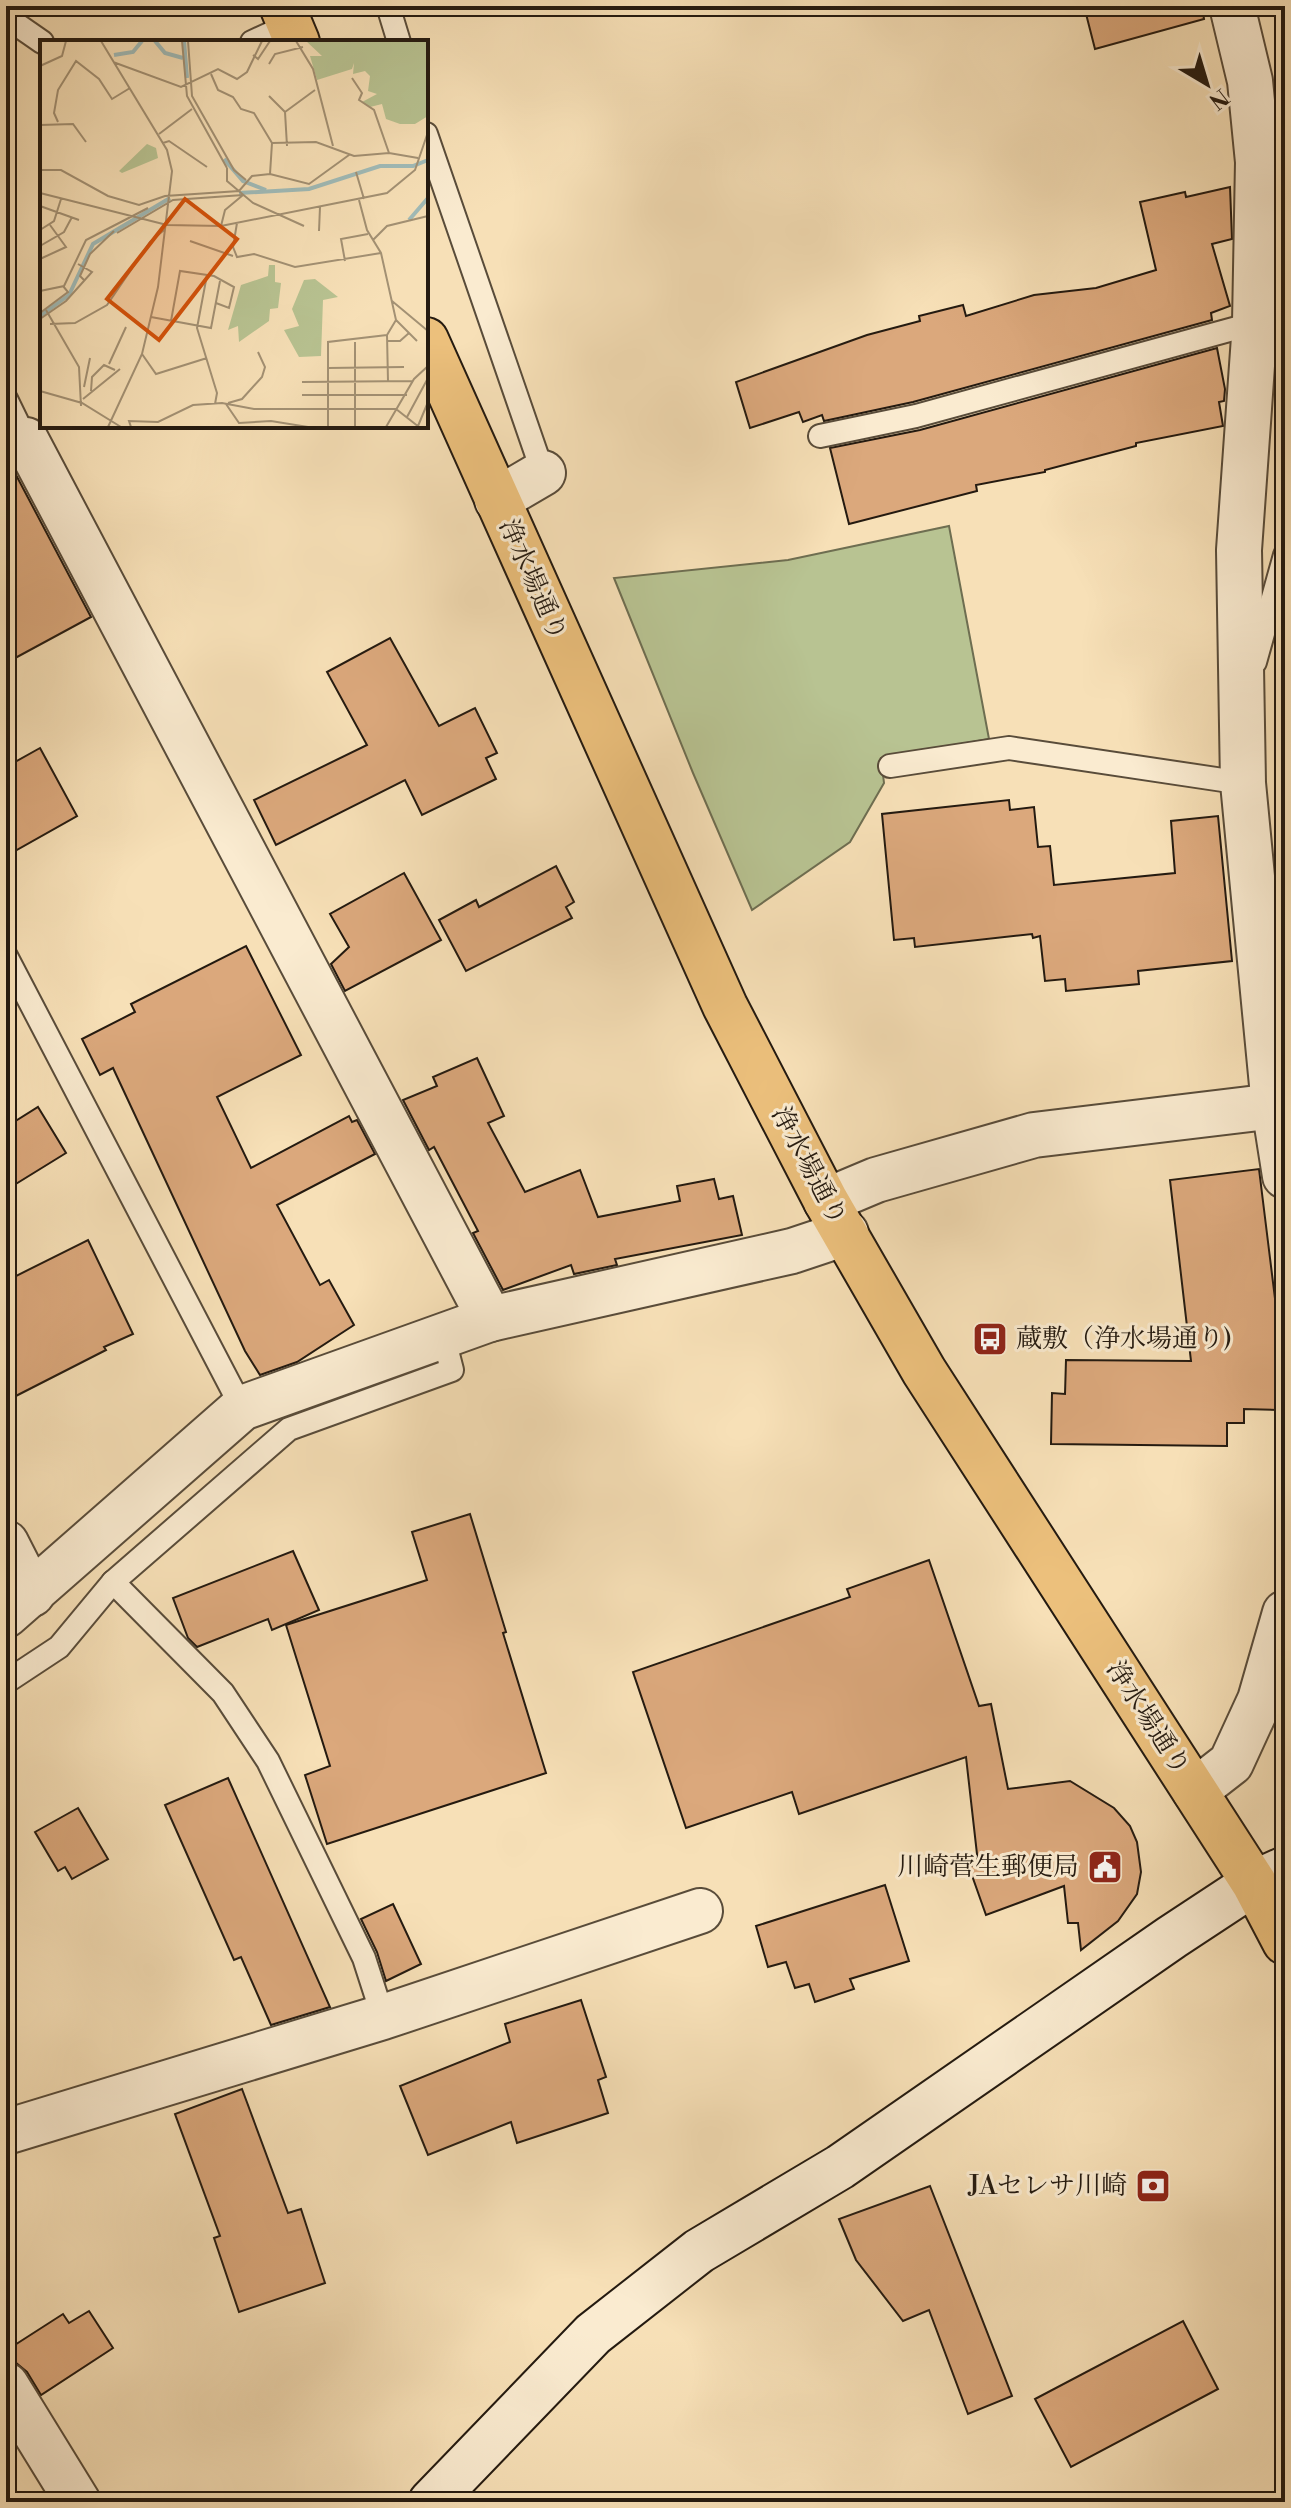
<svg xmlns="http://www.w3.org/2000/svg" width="1291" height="2508" font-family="'Libre Bodoni','Noto Serif JP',serif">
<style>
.green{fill:#b8c392;stroke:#6e6e51;stroke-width:2}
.building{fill:#dba87c;stroke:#241a10;stroke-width:2}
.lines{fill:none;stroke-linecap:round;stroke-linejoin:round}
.lane-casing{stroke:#594c3a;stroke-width:26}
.street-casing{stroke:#594c3a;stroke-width:48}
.secondary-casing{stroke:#241a10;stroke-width:48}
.primary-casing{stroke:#241a10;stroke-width:48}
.lane{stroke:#faebd0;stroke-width:22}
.street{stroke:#faebd0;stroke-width:44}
.secondary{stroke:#faebd0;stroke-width:44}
.primary{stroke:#ecc07c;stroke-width:44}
.labels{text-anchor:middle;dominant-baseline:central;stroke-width:6;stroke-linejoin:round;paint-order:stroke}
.street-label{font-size:26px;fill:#241a10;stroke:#faebd0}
.poi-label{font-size:26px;fill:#241a10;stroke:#faebd0;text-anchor:end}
.inset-river{fill:none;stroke:#a0bbb8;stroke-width:4}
.inset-road{fill:none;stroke:#a39174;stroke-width:2}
.view{fill:#d4530c;fill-opacity:0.15;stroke:#d4530c;stroke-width:4}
.inset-edge{fill:none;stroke:#241a10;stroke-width:4}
</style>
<rect width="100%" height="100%" fill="#f7e0b7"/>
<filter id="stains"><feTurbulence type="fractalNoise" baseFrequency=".0025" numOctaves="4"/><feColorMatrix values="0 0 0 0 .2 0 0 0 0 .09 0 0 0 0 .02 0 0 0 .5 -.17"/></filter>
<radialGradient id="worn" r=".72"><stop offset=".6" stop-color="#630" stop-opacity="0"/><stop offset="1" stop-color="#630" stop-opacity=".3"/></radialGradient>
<!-- green -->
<polygon class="green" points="949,526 989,739 881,758 884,783 850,842 752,910 693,773 614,578 788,560"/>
<!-- building -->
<g class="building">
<polygon points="1084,6 1202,6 1204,19 1095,49"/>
<polygon points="1230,187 1232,239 1212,244 1230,306 1211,313 1212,320 913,402 824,421 822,415 803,422 799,412 750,428 736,382 867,335 920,321 919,316 963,305 966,316 1034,295 1096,288 1156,270 1140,202 1185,192 1186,197"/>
<polygon points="1217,348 1225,389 1224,401 1219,402 1223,426 1136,443 1136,446 1045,470 1045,472 976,485 977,491 849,524 830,448 920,430"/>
<polygon points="6,456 91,617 6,663"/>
<polygon points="390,638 439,726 475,708 497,753 486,758 496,779 422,815 405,780 276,845 254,800 367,745 327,672"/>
<polygon points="40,748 77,816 6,856 6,767"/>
<polygon points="1009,800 1010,810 1034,807 1038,847 1050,846 1054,885 1175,873 1171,821 1218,816 1232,961 1138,971 1139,984 1066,991 1065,979 1045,981 1040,936 1033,938 1032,934 915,947 914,938 894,940 882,814"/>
<polygon points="556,866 574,902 566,907 572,918 466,971 439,920 476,900 479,907"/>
<polygon points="404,873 441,940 345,991 331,964 349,947 330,914"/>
<polygon points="246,946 301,1055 217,1097 251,1168 349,1116 352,1122 357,1120 375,1154 277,1205 320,1285 329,1280 354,1325 297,1362 260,1375 245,1351 113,1068 100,1075 82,1039 135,1012 131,1004"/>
<polygon points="477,1058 504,1116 488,1123 525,1192 580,1170 598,1217 680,1201 677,1186 714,1179 719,1199 733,1196 742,1235 615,1259 617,1265 574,1274 571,1265 503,1290 473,1233 478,1231 434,1147 429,1150 403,1100 437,1086 433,1077"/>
<polygon points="38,1107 66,1153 6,1190 6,1127"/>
<polygon points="1259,1169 1279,1331 1278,1410 1244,1409 1244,1423 1227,1423 1227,1446 1051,1444 1052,1393 1065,1394 1066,1360 1191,1361 1170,1180"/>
<polygon points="88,1240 133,1334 104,1347 106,1350 6,1401 6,1281"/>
<polygon points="470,1514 506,1632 503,1633 546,1773 327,1844 305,1775 330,1766 286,1625 427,1580 412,1532"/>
<polygon points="293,1551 319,1610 272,1630 268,1619 197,1647 188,1638 173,1598"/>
<polygon points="929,1560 979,1706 991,1704 1008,1789 1070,1781 1114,1808 1130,1826 1137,1842 1141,1872 1137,1894 1118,1921 1081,1950 1078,1923 1068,1923 1064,1886 986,1915 969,1867 978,1863 966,1757 799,1814 792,1792 686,1828 633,1672 850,1597 847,1589"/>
<polygon points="228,1778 330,2007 271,2025 241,1957 234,1960 165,1805"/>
<polygon points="78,1808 108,1859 72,1879 65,1867 58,1871 35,1832"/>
<polygon points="885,1885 909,1961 850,1979 854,1989 815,2002 809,1984 795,1988 786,1962 768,1967 756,1926"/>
<polygon points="393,1904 421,1964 386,1981 377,1952 361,1919"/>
<polygon points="581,2000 606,2077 598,2080 608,2113 517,2143 511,2122 428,2155 400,2086 510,2042 505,2024"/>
<polygon points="242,2089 288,2213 301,2209 325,2283 239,2312 214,2238 220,2236 175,2114"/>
<polygon points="930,2186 1012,2396 968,2414 929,2310 903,2321 856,2260 839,2219"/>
<polygon points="89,2311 113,2348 41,2395 27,2372 15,2362 7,2350 63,2314 69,2323"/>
<polygon points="1183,2321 1218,2389 1071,2467 1035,2399"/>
</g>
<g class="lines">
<!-- lane casing -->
<g class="lane-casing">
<g id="lane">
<polyline points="388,6 399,42"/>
<polyline points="6,17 42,42"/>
<polyline points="252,42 289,25"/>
<polyline points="426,134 543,473"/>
<polyline points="6,399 26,440"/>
<polyline points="820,436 916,416 1255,323"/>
<polyline points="1255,662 1285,555"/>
<polyline points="890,766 1009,748 1243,783"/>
<polyline points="6,956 242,1408"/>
<polyline points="113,1582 223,1693 268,1761 364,1958 383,2017"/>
<polyline points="6,1682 59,1647 113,1582 289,1429 452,1370 443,1335"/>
</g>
</g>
<!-- street casing -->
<g class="street-casing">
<g id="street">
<polyline points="1232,6 1250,81 1258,162 1255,323 1239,550 1243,783 1274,1106 1285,1176"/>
<polyline points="497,500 543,473"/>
<polyline points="826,1201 876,1180 1034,1135 1274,1106"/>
<polyline points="490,1319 792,1251 846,1233"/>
<polyline points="6,1543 32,1594"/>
<polyline points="6,1615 242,1408 490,1319 26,440"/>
<polyline points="1195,1791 1231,1763 1260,1700 1285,1613"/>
<polyline points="6,2132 383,2017 700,1911"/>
<polyline points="6,2385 78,2502"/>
</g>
</g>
<!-- secondary casing -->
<g class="secondary-casing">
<polyline id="secondary" points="431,2502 593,2334 699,2251 840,2167 1172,1937 1254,1883 1285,1869"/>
</g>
<!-- primary casing -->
<g class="primary-casing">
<g id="primary">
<polyline points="282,6 297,42"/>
<polyline points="426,340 725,1006 826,1201 924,1371 1254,1883 1285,1942"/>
</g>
</g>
<!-- lane -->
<use href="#lane" class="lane"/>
<!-- street -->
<use href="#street" class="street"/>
<!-- secondary -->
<use href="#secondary" class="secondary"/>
<!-- primary -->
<use href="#primary" class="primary"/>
</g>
<!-- icons -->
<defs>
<g id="bus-square" transform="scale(1.8)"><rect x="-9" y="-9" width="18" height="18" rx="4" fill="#8f2418" stroke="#faebd0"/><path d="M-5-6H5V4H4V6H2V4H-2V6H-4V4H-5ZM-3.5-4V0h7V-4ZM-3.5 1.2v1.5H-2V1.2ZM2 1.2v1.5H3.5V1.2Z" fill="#fff"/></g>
<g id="civic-square" transform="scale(1.8)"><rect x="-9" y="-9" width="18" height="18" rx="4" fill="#8f2418" stroke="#faebd0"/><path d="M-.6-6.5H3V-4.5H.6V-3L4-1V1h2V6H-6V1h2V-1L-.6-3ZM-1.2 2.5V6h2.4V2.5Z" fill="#fff"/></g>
<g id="bank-square" transform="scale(1.8)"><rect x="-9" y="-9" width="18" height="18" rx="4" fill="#8f2418" stroke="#faebd0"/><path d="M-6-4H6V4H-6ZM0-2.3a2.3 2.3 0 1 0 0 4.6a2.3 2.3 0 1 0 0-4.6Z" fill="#fff"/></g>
</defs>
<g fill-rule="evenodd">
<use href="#bus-square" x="990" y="1339"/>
<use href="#civic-square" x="1105" y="1867"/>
<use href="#bank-square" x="1153" y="2186"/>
</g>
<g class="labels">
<!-- street labels -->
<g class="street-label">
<text transform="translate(533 580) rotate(66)">浄水場通り</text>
<text transform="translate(809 1166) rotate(62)">浄水場通り</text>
<text transform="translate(1148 1718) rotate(57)">浄水場通り</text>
</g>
<!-- poi labels -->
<g class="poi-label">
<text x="1016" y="1339" text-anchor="start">蔵敷（浄水場通り)</text>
<text x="1079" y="1867">川崎菅生郵便局</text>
<text x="1127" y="2186">JAセレサ川崎</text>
</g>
</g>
<!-- overview -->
<g transform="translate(40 40)">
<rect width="388" height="388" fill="#f7e0b7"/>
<path d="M266 1H388V76L375 84H360L346 79 342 64 330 67 322 62 337 54 328 51 330 36 325 31 313 34 314 23 312 29 277 40 270 16H282ZM107 104 116 108 118 118 82 133 79 131ZM229 225H235V242L241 243 238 268 230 269 229 281 199 302 198 286 188 290 201 245 228 236ZM275 239 298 257 283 260 281 316 259 317 244 290 259 286 252 269 264 240Z" fill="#b8c392"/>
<path class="inset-river" d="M115 1 125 13 143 18M144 1 147 38M74 15 93 12 102 1M184 119 203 141 226 150M199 153 269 149 340 126H373L388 120M369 180 388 158M0 276 29 255 53 204 130 158"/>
<path class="inset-road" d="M61 1 127 110 132 131 118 247 102 314 68 387M142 1 147 56 187 128M148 1 152 56 194 130 206 140M256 1 273 29 293 106M213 15 218 19 230 1M73 22 141 47 178 29 197 39 207 32 222 1M229 24 235 14 263 7M0 26 22 16 26 1M171 34 178 50 193 57 201 69 214 73 232 103 276 102 314 116 349 113 378 118M312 38 322 53 319 60 334 70 349 113M229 56 245 72 247 106M245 72 275 50M18 82 14 73 18 50 36 21 59 39 72 59 90 48M0 85 33 84 46 102M119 94 152 69M123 103 129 101 167 127M187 128V141L213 163 264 186M0 130H21L68 156 99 165 125 156 199 151 212 136 230 134 269 144 309 115M316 132 324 159M230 134 232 103M0 153 127 185 181 186 347 153 375 130 388 92M319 160 327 190 341 213 356 280 377 301M0 166 39 180M197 183 193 207 197 217 214 214 255 227 341 213M181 186 185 170 203 155M0 190 14 181 21 159M279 191 280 167M77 193 133 160 203 155M333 200 347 186 388 176M150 201 193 216M0 206 24 192 32 177M0 219 26 207 10 185M305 221 301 199 328 194M167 235 157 288 177 353 175 364M44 240 40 236 50 214 74 191M0 251 24 246 46 200 108 168M352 261 388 291M6 270 39 327 41 366M0 273 28 252 23 246M111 277 171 288 180 241M0 279 26 261 52 232 38 224M131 281 140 231 174 236 194 247 189 268 176 263M10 284 35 283 67 265 110 202 124 190M347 301H360L369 293M315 302V387M102 314 116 334 167 318M69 324 86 287M288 328 364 327M348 341 347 295 356 280M262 342 373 341M44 347 50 318M0 351 42 363 81 387M51 351 52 337 64 325 75 330M262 355H367M43 359 80 329M188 363 202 359 222 337 225 327 218 312M186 364 199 383 231 381 268 387M367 377 388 338M378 386 388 362M91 387 89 381 118 382 153 365 182 363 214 369H356L379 387M288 387V302L347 295M346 387 374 339 388 326"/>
<path class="view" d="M145 159 197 199 119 300 67 259Z"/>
<rect width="388" height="388" class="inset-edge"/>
</g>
<!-- margin -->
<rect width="1291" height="2508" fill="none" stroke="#f7e0b7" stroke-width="32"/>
<rect x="8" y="8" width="1275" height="2492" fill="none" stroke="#241a10" stroke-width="4"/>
<rect x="16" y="16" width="1259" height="2476" fill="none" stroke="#241a10" stroke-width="2"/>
<!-- north arrow -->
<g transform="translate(1207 84) rotate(142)" stroke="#faebd0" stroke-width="6" paint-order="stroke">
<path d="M0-6L14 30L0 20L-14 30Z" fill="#241a10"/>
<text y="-12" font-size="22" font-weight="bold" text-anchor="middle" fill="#241a10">N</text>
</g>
<rect width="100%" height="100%" filter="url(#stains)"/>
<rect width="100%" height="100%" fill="url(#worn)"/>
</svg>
